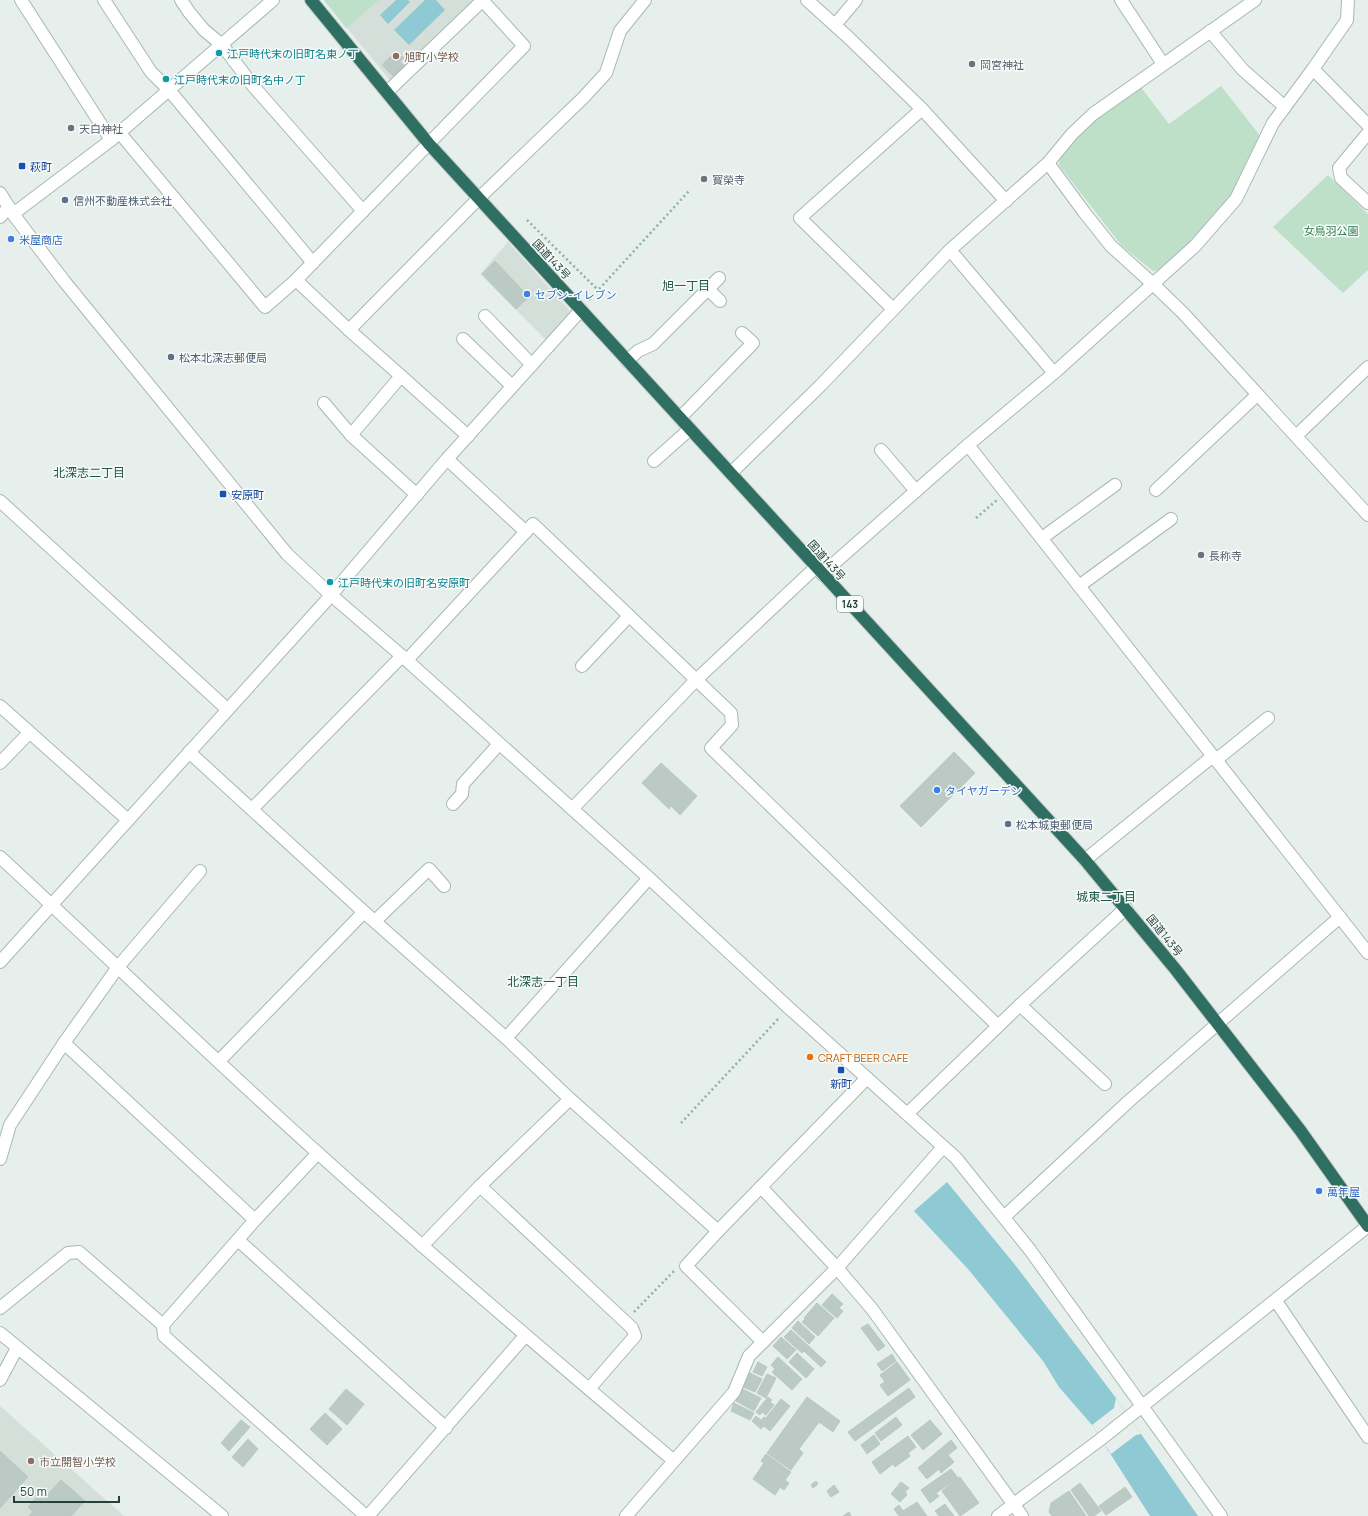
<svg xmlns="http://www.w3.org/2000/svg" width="1368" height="1516" font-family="Manrope,'Noto Sans JP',sans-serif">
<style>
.built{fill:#d4dfda}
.green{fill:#bfe0c8}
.water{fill:#8ec9d4}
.pier{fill:#e6efeb}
.building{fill:#bbcac4;stroke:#b8c9c2}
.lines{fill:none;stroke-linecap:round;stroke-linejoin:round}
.minor-casing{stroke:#a8b8b2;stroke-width:14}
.highway-casing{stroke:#c2cac8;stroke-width:14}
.path{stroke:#86b3a5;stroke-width:2.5;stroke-dasharray:2 3;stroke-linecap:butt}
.minor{stroke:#fff;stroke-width:12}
.highway{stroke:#2f6f62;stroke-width:12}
.culture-dot{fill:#0f9aa8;stroke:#f7fbf9;stroke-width:1.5}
.education-dot{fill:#8d6e63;stroke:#f7fbf9;stroke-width:1.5}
.worship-dot{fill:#6b7280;stroke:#f7fbf9;stroke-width:1.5}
.transit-dot{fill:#1a4fb4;stroke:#f7fbf9;stroke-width:1.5}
.service-dot{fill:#5c6f8a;stroke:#f7fbf9;stroke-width:1.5}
.shop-dot{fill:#3f7fe0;stroke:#f7fbf9;stroke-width:1.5}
.food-dot{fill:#e8710a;stroke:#f7fbf9;stroke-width:1.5}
.labels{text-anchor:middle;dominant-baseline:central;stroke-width:3;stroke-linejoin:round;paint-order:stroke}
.shield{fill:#f7fbf9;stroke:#637a73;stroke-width:1}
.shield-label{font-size:10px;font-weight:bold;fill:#24423a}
.culture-label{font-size:11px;fill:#0d838f;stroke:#f7fbf9;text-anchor:start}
.education-label{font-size:11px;fill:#785e54;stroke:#f7fbf9;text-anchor:start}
.worship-label{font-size:11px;fill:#5b616d;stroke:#f7fbf9;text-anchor:start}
.transit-label{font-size:11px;fill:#164399;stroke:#f7fbf9;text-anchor:start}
.service-label{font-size:11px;fill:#4e5e75;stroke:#f7fbf9;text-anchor:start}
.park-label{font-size:11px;fill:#2d7a4b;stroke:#f7fbf9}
.shop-label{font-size:11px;fill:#366cbe;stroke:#f7fbf9;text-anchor:start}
.street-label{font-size:11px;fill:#24423a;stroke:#f7fbf9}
.food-label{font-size:11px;fill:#c56008;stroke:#f7fbf9;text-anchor:start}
.neighbourhood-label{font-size:12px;fill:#1f5548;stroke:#f7fbf9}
</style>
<rect width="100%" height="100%" fill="#e6efeb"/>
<!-- built -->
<g class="built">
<polygon points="324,0 479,0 393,84"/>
<polygon points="508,242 572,313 547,341 480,274"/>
<polygon points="0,1406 124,1516 0,1516"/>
</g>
<!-- green -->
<g class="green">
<polygon points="324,0 379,0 346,28"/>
<polygon points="1140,86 1169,124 1221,86 1261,137 1240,185 1206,229 1160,270 1153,271 1122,246 1059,165 1060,157 1080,130"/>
<polygon points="1328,175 1368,214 1368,270 1343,293 1273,227"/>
</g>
<!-- water -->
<g class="water">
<polygon points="396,0 408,0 410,2 388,24 380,15"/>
<polygon points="425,0 436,0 445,10 409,45 394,30"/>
<polygon points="947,1182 1016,1266 1116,1398 1198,1516 1150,1516 1092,1425 1059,1387 1043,1361 968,1269 914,1211"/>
</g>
<!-- pier -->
<polygon class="pier" points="1116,1398 1141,1434 1136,1435 1111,1454 1092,1425 1114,1408"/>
<!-- building -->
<g class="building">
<polygon points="395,52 400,57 402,56 404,58 400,62 406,67 395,78 382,65"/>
<polygon points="495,261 529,297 516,309 482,274"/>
<polygon points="954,752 975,773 921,827 900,806"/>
<polygon points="661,763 697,796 680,815 671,806 669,809 642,783"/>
<polygon points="832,1294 843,1304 839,1308 843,1311 837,1318 822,1305"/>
<polygon points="817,1303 834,1318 818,1336 802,1322 805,1319 804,1318"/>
<polygon points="798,1321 815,1337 809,1344 792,1328"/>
<polygon points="868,1324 885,1346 878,1351 861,1328"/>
<polygon points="791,1330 826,1362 821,1367 804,1351 802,1353 784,1337"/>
<polygon points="781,1337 796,1350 787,1359 773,1346"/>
<polygon points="797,1353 814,1369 806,1378 789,1362"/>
<polygon points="892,1354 896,1361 882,1371 877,1364"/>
<polygon points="778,1357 802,1379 792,1390 772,1372 775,1369 771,1365"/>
<polygon points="758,1362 767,1367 762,1376 753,1372"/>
<polygon points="897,1362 910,1380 888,1396 880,1385 885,1382 880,1375"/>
<polygon points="750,1373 762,1379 755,1392 743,1387"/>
<polygon points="767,1374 776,1378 766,1398 757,1393"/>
<polygon points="909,1388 915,1397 855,1441 848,1432"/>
<polygon points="346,1389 364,1404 347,1425 329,1409"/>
<polygon points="742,1389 761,1398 754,1411 736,1401"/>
<polygon points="768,1397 772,1400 770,1402 774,1405 766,1415 762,1412 760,1415 756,1412"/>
<polygon points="807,1397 840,1421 833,1432 819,1422 799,1449 803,1453 791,1470 767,1453"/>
<polygon points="781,1399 790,1406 770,1431 764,1426 761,1429 752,1421 756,1416 761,1420 764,1417 766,1418"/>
<polygon points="734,1403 754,1413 750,1420 731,1411"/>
<polygon points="325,1413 342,1429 327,1445 310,1429"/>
<polygon points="896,1417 902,1425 881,1441 875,1433"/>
<polygon points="241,1420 250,1427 229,1451 221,1443"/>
<polygon points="930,1420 942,1434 923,1450 911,1435"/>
<polygon points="874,1435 880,1444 867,1454 861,1445"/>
<polygon points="908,1436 916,1447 908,1453 910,1456 895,1467 893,1464 880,1474 872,1462"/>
<polygon points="248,1439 258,1449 243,1467 232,1457"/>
<polygon points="951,1440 957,1448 948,1455 954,1462 941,1473 939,1469 927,1479 918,1468"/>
<polygon points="0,1451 28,1477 0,1508"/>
<polygon points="766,1454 791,1472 785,1480 789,1483 784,1490 780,1487 775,1495 753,1479 764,1463 761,1461"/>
<polygon points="951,1469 958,1478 936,1493 939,1496 930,1503 921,1490"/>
<polygon points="960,1477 979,1503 960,1516 942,1491"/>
<polygon points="61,1480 85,1501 71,1516 29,1516 33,1512 28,1507 42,1491 47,1495"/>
<polygon points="816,1481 818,1484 813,1488 811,1485"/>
<polygon points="901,1482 909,1488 905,1492 907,1495 900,1502 891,1494"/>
<polygon points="1080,1483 1101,1511 1094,1516 1089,1516 1071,1490"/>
<polygon points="834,1485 839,1492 831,1497 827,1491"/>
<polygon points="1125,1487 1132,1497 1106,1515 1099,1506"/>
<polygon points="1069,1491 1086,1516 1052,1516 1049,1512 1051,1503"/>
<polygon points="917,1502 927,1516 899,1516 894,1509 899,1505 903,1511"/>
<polygon points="945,1504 954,1516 939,1516 935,1511"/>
<polygon points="849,1512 851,1516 843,1516"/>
</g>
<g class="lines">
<!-- minor casing -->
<g class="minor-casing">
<g id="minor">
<polyline points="21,0 111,140"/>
<polyline points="104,0 151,72 169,90 313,263"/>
<polyline points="181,0 189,12 204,30 222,45 254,87 363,211 524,46 483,1"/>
<polyline points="807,0 849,38 922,109 1006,201"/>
<polyline points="1121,0 1163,64"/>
<polyline points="835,25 856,0"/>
<polyline points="1210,31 1243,70 1285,107"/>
<polyline points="1313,69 1368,125"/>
<polyline points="387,92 483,0"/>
<polyline points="119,132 265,307 296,280 363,211"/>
<polyline points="1368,133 1339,168 1341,178 1368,203"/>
<polyline points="1048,163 1084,212 1111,246 1153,284 1183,313 1368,515"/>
<polyline points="0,193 13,214 64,281 287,554 331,595 402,656 649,878 789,1008 956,1158 1030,1250 1221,1516"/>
<polyline points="13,214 111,140 273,0"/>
<polyline points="0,217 9,207"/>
<polyline points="950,250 1054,373"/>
<polyline points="296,280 349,330 401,376 351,435 417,495"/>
<polyline points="708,289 720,301"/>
<polyline points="893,309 800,218 922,109"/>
<polyline points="485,316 532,365"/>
<polyline points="349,330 478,199 583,98 606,73 620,31 645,0"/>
<polyline points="463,339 512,386"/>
<polyline points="627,361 638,351 653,344 719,278"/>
<polyline points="401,376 468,436"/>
<polyline points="324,403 351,435"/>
<polyline points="680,418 753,343 742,333"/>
<polyline points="1296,436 1368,367"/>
<polyline points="968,445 1368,953"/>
<polyline points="881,450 916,491"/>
<polyline points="447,459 526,532"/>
<polyline points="654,461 690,429"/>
<polyline points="731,473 821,385 950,250 1048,163 1072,134 1093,114 1255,0"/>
<polyline points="1156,490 1257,395"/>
<polyline points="0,501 227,709"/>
<polyline points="1042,538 1115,485"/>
<polyline points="822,574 968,445 1054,373 1195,246 1236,199 1273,123 1313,69 1347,20 1348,0"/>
<polyline points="1079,586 1171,519"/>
<polyline points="407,660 533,524 731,713 732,725 711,748 998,1026"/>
<polyline points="582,666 629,616"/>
<polyline points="0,706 128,820"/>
<polyline points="189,752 364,912 506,1038 570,1099 718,1231"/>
<polyline points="1216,760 1268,718"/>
<polyline points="0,763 29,733"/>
<polyline points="453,804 462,794 463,784 499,744"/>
<polyline points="252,809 402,656"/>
<polyline points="572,809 696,680 816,567"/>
<path d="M0 857C107 956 211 1057 319 1154 435 1259 554 1360 673 1460"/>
<polyline points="1085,860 1213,756"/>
<polyline points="375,921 429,869 444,886"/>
<polyline points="0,962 325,602 447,459 581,310"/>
<polyline points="1020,1005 1105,1084"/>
<polyline points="506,1038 649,878"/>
<polyline points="64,1043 255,1220"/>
<polyline points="219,1061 364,912"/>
<polyline points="907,1114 1020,1005 1126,908"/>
<polyline points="0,1159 10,1125 64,1043 118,967 200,871"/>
<polyline points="480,1186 632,1328 635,1336 589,1389"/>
<polyline points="761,1187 837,1268 872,1309 1022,1516"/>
<polyline points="1004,1217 1129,1101 1340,917"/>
<polyline points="238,1240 446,1428"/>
<polyline points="422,1246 480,1186 570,1099"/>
<polyline points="1276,1301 1368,1437"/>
<polyline points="0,1308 68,1253 79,1252 163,1325 164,1336 366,1516"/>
<polyline points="163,1325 255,1220 318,1153"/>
<polyline points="0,1333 222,1516"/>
<polyline points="763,1342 686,1266 718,1231 867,1078"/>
<polyline points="0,1380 17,1348"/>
<polyline points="368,1516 525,1336"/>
<polyline points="626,1516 734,1392 749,1356 837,1268 943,1147"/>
<polyline points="998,1516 1101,1439 1368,1226"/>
</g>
</g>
<!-- highway casing -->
<g class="highway-casing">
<polyline id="highway" points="311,0 429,144 1085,860 1176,970 1300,1130 1368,1226"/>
</g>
<!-- path -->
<g class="path">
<polyline points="527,220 598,290"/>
<polyline points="589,300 689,191"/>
<polyline points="976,518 997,500"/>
<polyline points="681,1123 780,1017"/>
<polyline points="634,1312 675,1270"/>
</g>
<!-- minor -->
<use href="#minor" class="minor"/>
<!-- highway -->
<use href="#highway" class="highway"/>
</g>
<!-- markers -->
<g class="culture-dot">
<circle cx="219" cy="53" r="4"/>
<circle cx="166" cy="79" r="4"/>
<circle cx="330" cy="582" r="4"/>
</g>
<g class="education-dot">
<circle cx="396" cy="56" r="4"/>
<circle cx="31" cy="1461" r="4"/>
</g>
<g class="worship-dot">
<circle cx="972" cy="64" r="4"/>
<circle cx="71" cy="128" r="4"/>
<circle cx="704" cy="179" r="4"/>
<circle cx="1201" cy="555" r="4"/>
</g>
<g class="transit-dot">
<rect x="18" y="162" width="8" height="8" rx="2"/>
<rect x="219" y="490" width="8" height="8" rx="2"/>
<rect x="837" y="1066" width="8" height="8" rx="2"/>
</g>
<g class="service-dot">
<circle cx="65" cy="200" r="4"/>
<circle cx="171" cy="357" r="4"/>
<circle cx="1008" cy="824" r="4"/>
</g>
<g class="shop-dot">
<circle cx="11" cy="239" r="4"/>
<circle cx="527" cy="294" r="4"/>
<circle cx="937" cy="790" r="4"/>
<circle cx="1319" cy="1191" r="4"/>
</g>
<circle class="food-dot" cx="810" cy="1057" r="4"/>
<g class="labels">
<!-- shield labels -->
<rect class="shield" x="837" y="596" width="26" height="16" rx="3"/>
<g class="shield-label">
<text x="850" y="604">143</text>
</g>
<!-- culture labels -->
<g class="culture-label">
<text x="227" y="53">江戸時代末の旧町名東ノ丁</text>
<text x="174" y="79">江戸時代末の旧町名中ノ丁</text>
<text x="338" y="582">江戸時代末の旧町名安原町</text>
</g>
<!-- education labels -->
<g class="education-label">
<text x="404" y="56">旭町小学校</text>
<text x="39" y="1461">市立開智小学校</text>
</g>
<!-- worship labels -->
<g class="worship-label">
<text x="980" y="64">岡宮神社</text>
<text x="79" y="128">天白神社</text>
<text x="712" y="179">寳榮寺</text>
<text x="1209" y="555">長称寺</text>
</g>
<!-- transit labels -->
<g class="transit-label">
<text x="30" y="166">萩町</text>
<text x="231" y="494">安原町</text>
<text x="841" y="1083" text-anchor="middle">新町</text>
</g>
<!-- service labels -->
<g class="service-label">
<text x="73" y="200">信州不動産株式会社</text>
<text x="179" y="357">松本北深志郵便局</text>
<text x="1016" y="824">松本城東郵便局</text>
</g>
<!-- park labels -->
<g class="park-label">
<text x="1331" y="230">女鳥羽公園</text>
</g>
<!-- shop labels -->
<g class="shop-label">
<text x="19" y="239">米屋商店</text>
<text x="535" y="294">セブン-イレブン</text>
<text x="945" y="790">タイヤガーデン</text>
<text x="1327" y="1191">萬年屋</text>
</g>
<!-- street labels -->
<g class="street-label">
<text transform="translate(552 259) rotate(47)">国道143号</text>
<text transform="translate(827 560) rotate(48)">国道143号</text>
<text transform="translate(1165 935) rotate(51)">国道143号</text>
</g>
<!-- food labels -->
<g class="food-label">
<text x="818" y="1057">CRAFT BEER CAFE</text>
</g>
<!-- neighbourhood labels -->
<g class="neighbourhood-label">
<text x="686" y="285">旭一丁目</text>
<text x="89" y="472">北深志二丁目</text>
<text x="1106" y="896">城東二丁目</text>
<text x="543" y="981">北深志一丁目</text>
</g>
</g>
<!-- scale -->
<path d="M14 1496v6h105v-6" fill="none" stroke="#24423a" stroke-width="2"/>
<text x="20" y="1496" font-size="12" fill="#24423a" stroke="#f7fbf9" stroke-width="3" paint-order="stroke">50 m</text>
</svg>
